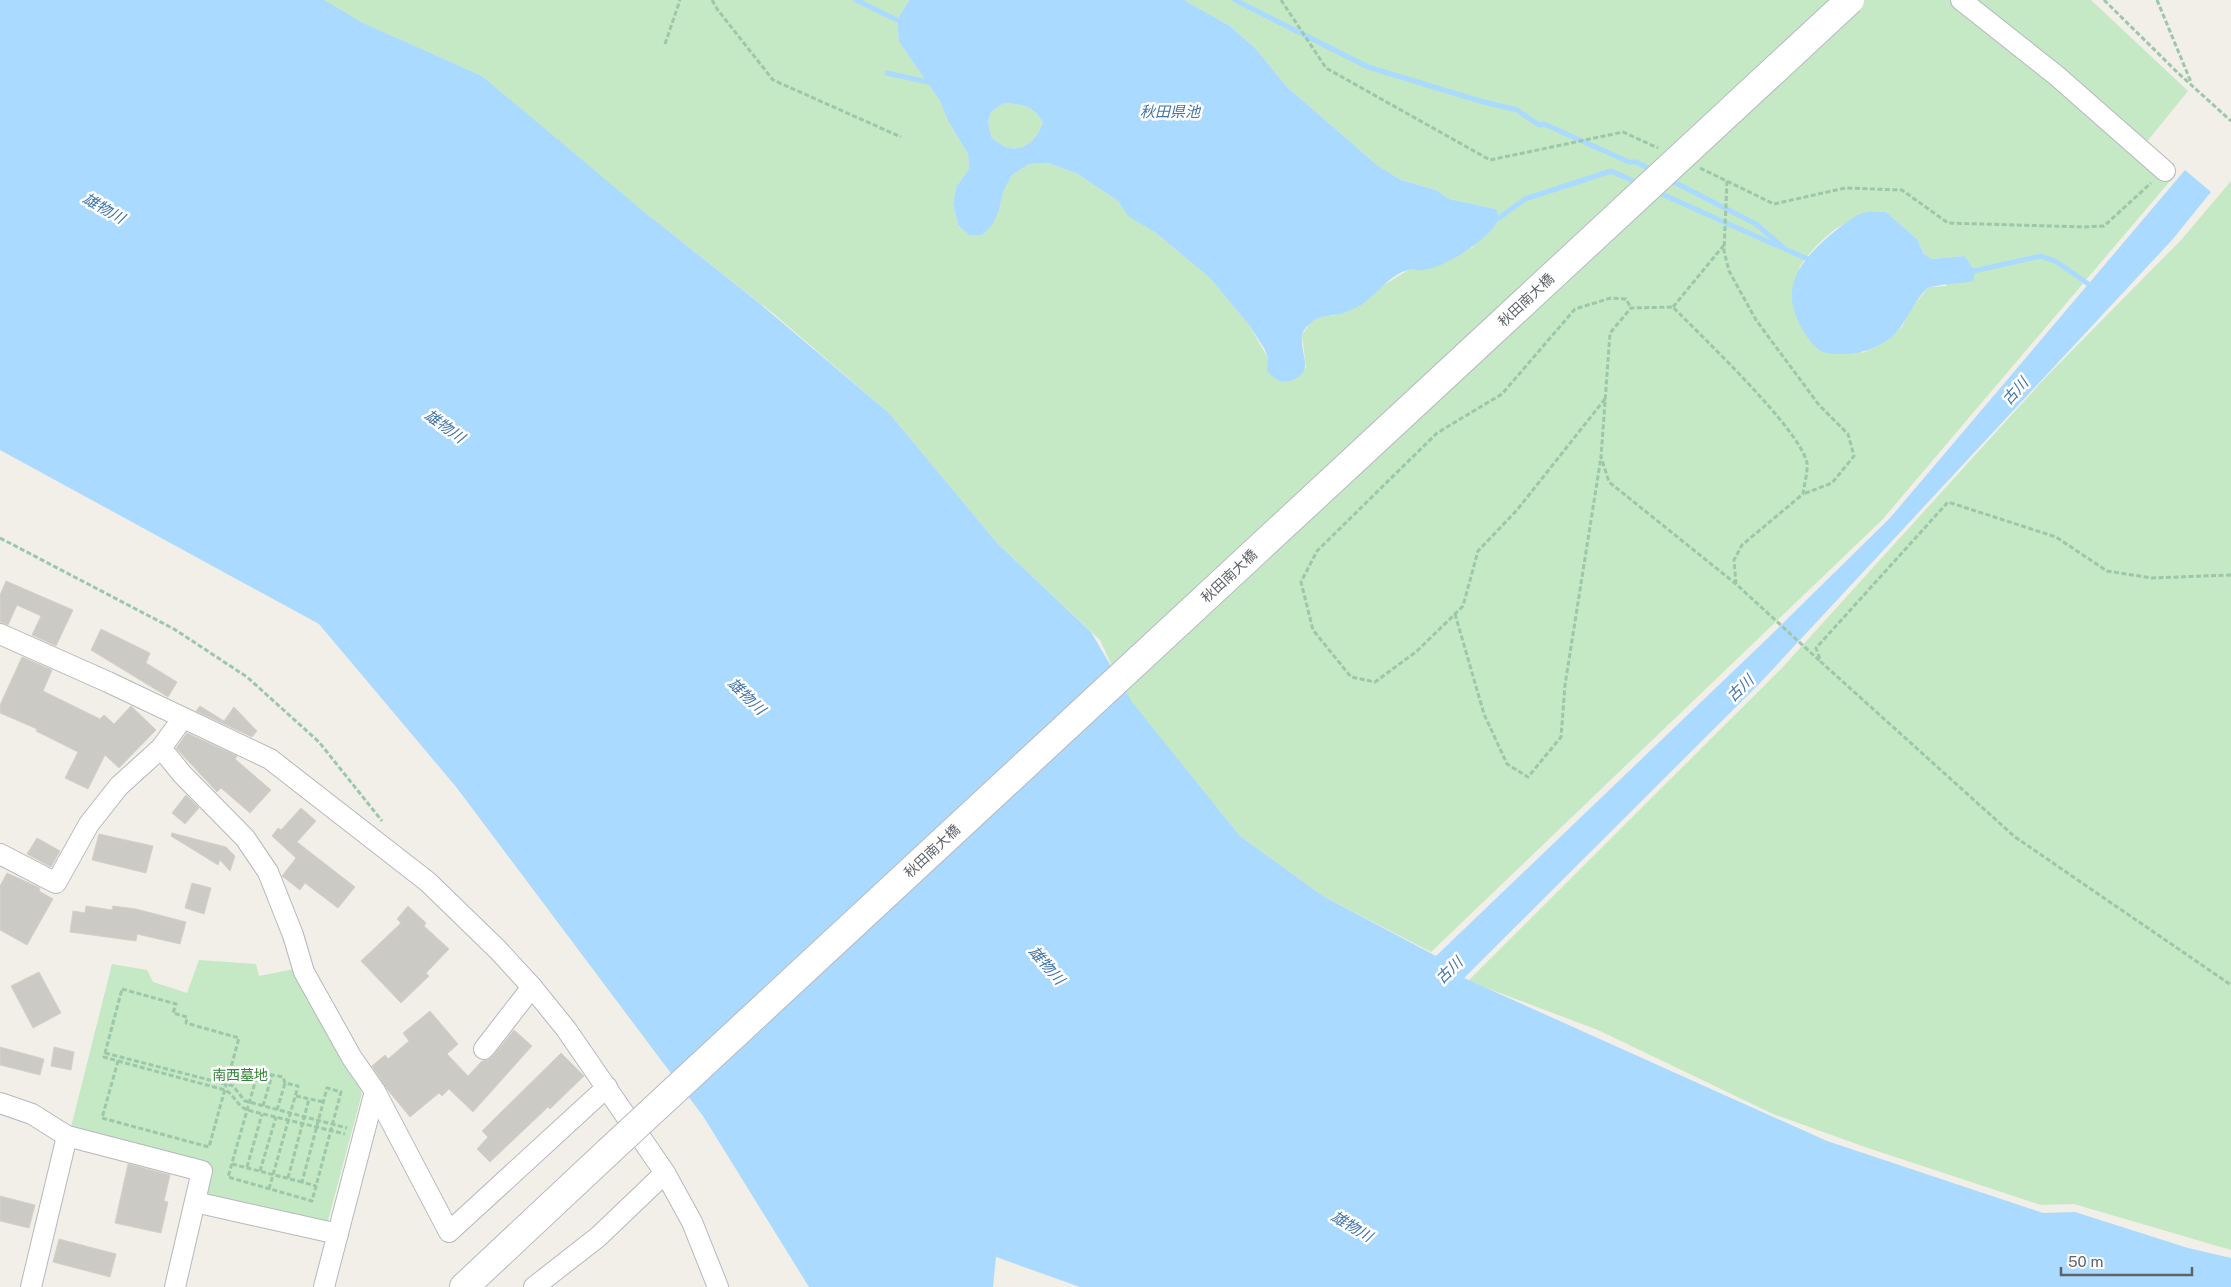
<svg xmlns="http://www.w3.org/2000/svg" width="2231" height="1287" font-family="'Public Sans','Noto Sans JP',sans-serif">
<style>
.green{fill:#c5e8c5;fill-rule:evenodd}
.water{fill:#aadaff;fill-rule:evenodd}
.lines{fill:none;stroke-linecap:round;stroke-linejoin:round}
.stream{stroke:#aadaff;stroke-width:5}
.building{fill:#cccac5;stroke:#d6d1c6}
.street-casing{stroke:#b5b8bc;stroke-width:22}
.secondary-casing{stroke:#b6babf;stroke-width:30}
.path{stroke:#9cc7a9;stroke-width:3;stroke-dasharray:5 2.5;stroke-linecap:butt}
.street{stroke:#fff;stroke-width:20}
.secondary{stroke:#fff;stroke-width:28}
.secondary-bridge-casing{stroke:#b6babf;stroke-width:30;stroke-linecap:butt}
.secondary-bridge{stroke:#fff;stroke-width:28}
.labels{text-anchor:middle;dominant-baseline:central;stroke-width:5;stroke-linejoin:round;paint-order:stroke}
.street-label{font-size:14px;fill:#5f6368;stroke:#fff}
.park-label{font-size:14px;fill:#348238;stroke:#fff}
.water-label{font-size:15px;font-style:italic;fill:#4174aa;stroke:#fff}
</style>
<rect width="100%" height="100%" fill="#f1efe8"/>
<!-- green -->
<g class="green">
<path d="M321 0H909L897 20 899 42 940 101 948 121 968 154 969 169 956 187 953 204 958 225 969 235 999 210 1003 192 1012 175 1029 164 1048 163 1076 173 1118 201 1129 216 1156 233 1210 278 1249 325 1268 358 1306 368 1302 335 1310 323 1321 317 1336 315 1408 270H1423L1433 267 1473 247 1496 209 1449 199 1436 190 1401 180 1377 165 1287 87 1256 49 1230 26 1184 0H2091L2188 91 2145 144 2176 174 1882 520 1431 952 1323 896 1240 836 1125 694 1100 640 997 543 889 413 774 314 621 194 482 76 347 16ZM1886 212 1917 239 1925 255 1932 259 1964 256 1946 286 1929 287 1912 307 1902 327 1882 344 1862 353 1799 268C1806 255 1830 230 1844 224 1856 218 1873 216 1886 212Z"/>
<path d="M1005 103C1024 105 1032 105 1043 122 1038 137 1027 151 1009 148 1004 147 997 141 992 138 986 120 986 112 1005 103Z"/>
<polygon points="2231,181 2231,1250 2074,1204 2041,1205 1865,1147 1773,1114 1598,1030 1468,981 1781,669 2045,378 2182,239"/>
<polygon points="199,960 256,964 259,976 299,968 350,1065 362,1093 326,1228 203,1197 211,1169 70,1131 112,964 147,970 153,982 187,993"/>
</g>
<!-- water -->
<g class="water">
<polygon points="0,0 324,0 361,22 482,76 643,211 758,302 889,413 997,543 1091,632 1132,702 1240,836 1323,896 1436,956 1771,635 1890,518 2185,170 2211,192 2172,240 1759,684 1464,978 1827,1141 2043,1213 2075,1212 2188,1248 2231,1258 2231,1287 1080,1287 996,1257 993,1287 809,1287 703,1116 457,788 319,624 0,450"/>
<path d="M909 0H1184L1230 26 1256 49 1287 87 1377 165 1401 180 1436 190 1449 199 1496 209 1499 218C1492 238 1444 268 1423 270 1418 271 1412 269 1408 270 1388 275 1376 297 1359 306 1352 310 1342 314 1334 315 1329 316 1324 316 1319 318 1312 321 1303 328 1302 336 1300 356 1316 372 1290 381 1281 384 1273 378 1267 371L1268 358 1264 348 1249 325 1210 278 1156 233 1128 216 1118 201 1076 173 1048 163 1029 164 1012 175 1003 192 999 210 992 225 982 235H969L958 225 953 204 956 187 969 169 968 154 948 121 940 101 899 42 897 20ZM1005 103C1024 105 1032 105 1043 122 1038 137 1027 151 1009 148 1004 147 997 141 992 138 986 120 986 112 1005 103Z"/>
<path d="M1886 212 1917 239 1924 254 1932 259 1964 256 1975 271 1973 281C1964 283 1932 285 1928 288 1916 298 1911 312 1902 325 1891 343 1867 353 1847 354 1839 354 1828 355 1821 351 1811 344 1803 332 1798 321 1781 284 1802 260 1829 236 1839 228 1850 218 1863 213 1870 211 1879 212 1886 212Z"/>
</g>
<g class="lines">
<!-- stream -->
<g class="stream">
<polyline points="856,0 897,20"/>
<polyline points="1235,0 1368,67 1480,101 1517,110 1539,125 1544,124 1629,162 1636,162 1654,171"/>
<polyline points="887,73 932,83"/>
<polyline points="1668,179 1756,224 1785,249 1810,260"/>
<polyline points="1655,191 1780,247"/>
<polyline points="1499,218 1525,199 1611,171 1638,183"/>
<polyline points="1969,272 2041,256 2057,262 2094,288"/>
</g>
</g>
<!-- building -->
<g class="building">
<polygon points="6,581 73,610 56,646 32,635 41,616 17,605 8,625 0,622 0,595"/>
<polygon points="101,629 150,653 146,663 177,682 168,697 91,650"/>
<polygon points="22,657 52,670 43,691 100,719 104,715 114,724 131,706 156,730 119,768 105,755 88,789 65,778 78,752 36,731 37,729 0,713 0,705"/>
<polygon points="200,706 224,721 234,707 257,731 252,737 196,711"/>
<polygon points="187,733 237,756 235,759 271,790 250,813 221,788 217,792 176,748"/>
<polygon points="186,795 199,808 185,824 172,813"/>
<polygon points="301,808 316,821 297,842 355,887 338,908 305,883 300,890 282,876 296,858 272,836 278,828 281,830"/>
<polygon points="172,833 226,847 235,856 230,871 220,860 218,865 171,836"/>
<polygon points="99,834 153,846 146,873 92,860"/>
<polygon points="37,838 60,851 51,867 27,854"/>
<polygon points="7,873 40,888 39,891 53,899 27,945 0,930 0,886"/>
<polygon points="192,883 211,888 204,914 185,908"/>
<polygon points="86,906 112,910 113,906 136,909 186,922 180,944 137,934 136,941 70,932 73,911 85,913"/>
<polygon points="408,906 426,923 424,926 449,949 426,973 429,976 401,1003 361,961 401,923 397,919"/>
<polygon points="39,972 61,1013 33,1028 11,986"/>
<polygon points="430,1011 458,1044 447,1054 468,1076 482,1061 488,1060 493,1056 514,1030 532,1046 473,1112 449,1089 442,1096 439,1093 410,1117 387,1089 372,1066 385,1055 388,1059 409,1041 403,1033"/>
<polygon points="0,1047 44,1059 40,1075 0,1065"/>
<polygon points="54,1047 74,1052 71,1070 51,1066"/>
<polygon points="561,1053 584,1076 550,1109 548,1107 490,1162 477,1149 488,1137 482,1131"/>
<polygon points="128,1164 170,1175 164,1201 168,1202 161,1233 115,1223"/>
<polygon points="0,1196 35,1205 29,1228 0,1221"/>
<polygon points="59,1239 116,1254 110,1277 53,1262"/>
</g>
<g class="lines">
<!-- street casing -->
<g class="street-casing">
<g id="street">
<polyline points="1961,0 2057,76 2165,171"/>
<polyline points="0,634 108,682 270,759 428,882 498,950 532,987 566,1029 665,1173 692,1222 718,1287"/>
<polyline points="161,748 182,774 245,838 268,872 293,935 304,972 352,1058 375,1091 449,1232 607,1087"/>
<polyline points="0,854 56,883 89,824 119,786 161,748 183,718"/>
<polyline points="484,1049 532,987"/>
<polyline points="0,1103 32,1114 67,1136 202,1171 175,1287"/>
<polyline points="195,1202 338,1234"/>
<polyline points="31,1287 67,1136"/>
<polyline points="324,1287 375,1091"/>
<polyline points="534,1287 598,1237 665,1173"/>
</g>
</g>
<!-- secondary casing -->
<g class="secondary-casing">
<polyline id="secondary" points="464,1287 608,1152"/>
</g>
<!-- path -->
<g class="path">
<polyline points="712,0 717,9 773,80 901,137"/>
<polyline points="1281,0 1326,68 1490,160 1623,132 1658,148"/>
<polyline points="2104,0 2177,72 2231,121"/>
<polyline points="2157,0 2191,82"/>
<polyline points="665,44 680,0"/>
<polyline points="1700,168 1774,204 1845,188 1902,190 1948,223 2084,227 2104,226 2151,183"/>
<polyline points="1727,181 1724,251 1729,271 1756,320 1819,405 1848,434 1854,456 1832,483 1803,494"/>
<polyline points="1673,307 1724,245"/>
<polyline points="1605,399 1517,510 1478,551 1463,606 1417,651 1375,682 1351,677 1313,630 1301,582 1317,551 1437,433 1502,394 1575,309 1611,298 1626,299 1631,308"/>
<polyline points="0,538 174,629 247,677 319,742 382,821"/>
<polyline points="2231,575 2152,578 2107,571 2056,537 1948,502 1816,648 1821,662 2015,837 2231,985"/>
<path d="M1736 584 1734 560 1742 545 1803 494C1804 485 1808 472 1807 463 1800 429 1701 336 1673 307L1631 308 1610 333 1601 457 1609 482 1736 584 1821 662"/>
<polyline points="1455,614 1484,714 1507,764 1528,777 1561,737 1565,685 1601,457"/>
<polygon points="122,989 176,1004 173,1013 187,1017 186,1023 239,1038 209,1147 102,1118 118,1061 104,1057"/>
<polyline points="105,1053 233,1086 245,1101 347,1128"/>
<path d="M118 1061 225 1090C235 1095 236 1105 247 1110L345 1134"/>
<polyline points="296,1096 324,1102"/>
<polyline points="263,1106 272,1075"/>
<polyline points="277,1110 285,1083"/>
<polyline points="232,1164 302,1182"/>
<polyline points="247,1167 262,1114"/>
<polyline points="260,1171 276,1117"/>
<polyline points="288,1178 309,1099"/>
<polyline points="269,1189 298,1086 285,1083 283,1077 258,1072 228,1177 312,1201 341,1092 327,1088 302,1182 316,1186"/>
</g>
<!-- street -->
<use href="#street" class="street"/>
<!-- secondary -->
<use href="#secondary" class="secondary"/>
<!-- secondary-bridge casing -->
<g class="secondary-bridge-casing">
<polyline id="secondary-bridge" points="608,1152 1850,0"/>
</g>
<!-- secondary-bridge -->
<use href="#secondary-bridge" class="secondary-bridge"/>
</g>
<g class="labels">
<!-- street labels -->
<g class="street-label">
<text transform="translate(1526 300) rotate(-43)">秋田南大橋</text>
<text transform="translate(1229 576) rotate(-43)">秋田南大橋</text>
<text transform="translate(932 851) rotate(-43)">秋田南大橋</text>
</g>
<!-- park labels -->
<g class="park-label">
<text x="240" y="1075">南西墓地</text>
</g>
<!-- water labels -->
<g class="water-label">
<text x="1170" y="111">秋田県池</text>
<text transform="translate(104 208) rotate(30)">雄物川</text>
<text transform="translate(2015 391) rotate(-48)">古川</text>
<text transform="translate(445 426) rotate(36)">雄物川</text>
<text transform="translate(1740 688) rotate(-44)">古川</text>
<text transform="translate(747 696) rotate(44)">雄物川</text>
<text transform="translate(1047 965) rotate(49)">雄物川</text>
<text transform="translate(1449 970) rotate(-44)">古川</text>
<text transform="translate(1352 1226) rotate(31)">雄物川</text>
</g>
</g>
<!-- scale -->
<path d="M2061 1267v8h131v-8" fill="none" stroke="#5f6368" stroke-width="2.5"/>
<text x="2068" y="1267" font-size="15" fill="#5f6368" stroke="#ffffff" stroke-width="4" paint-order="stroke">50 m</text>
</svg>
